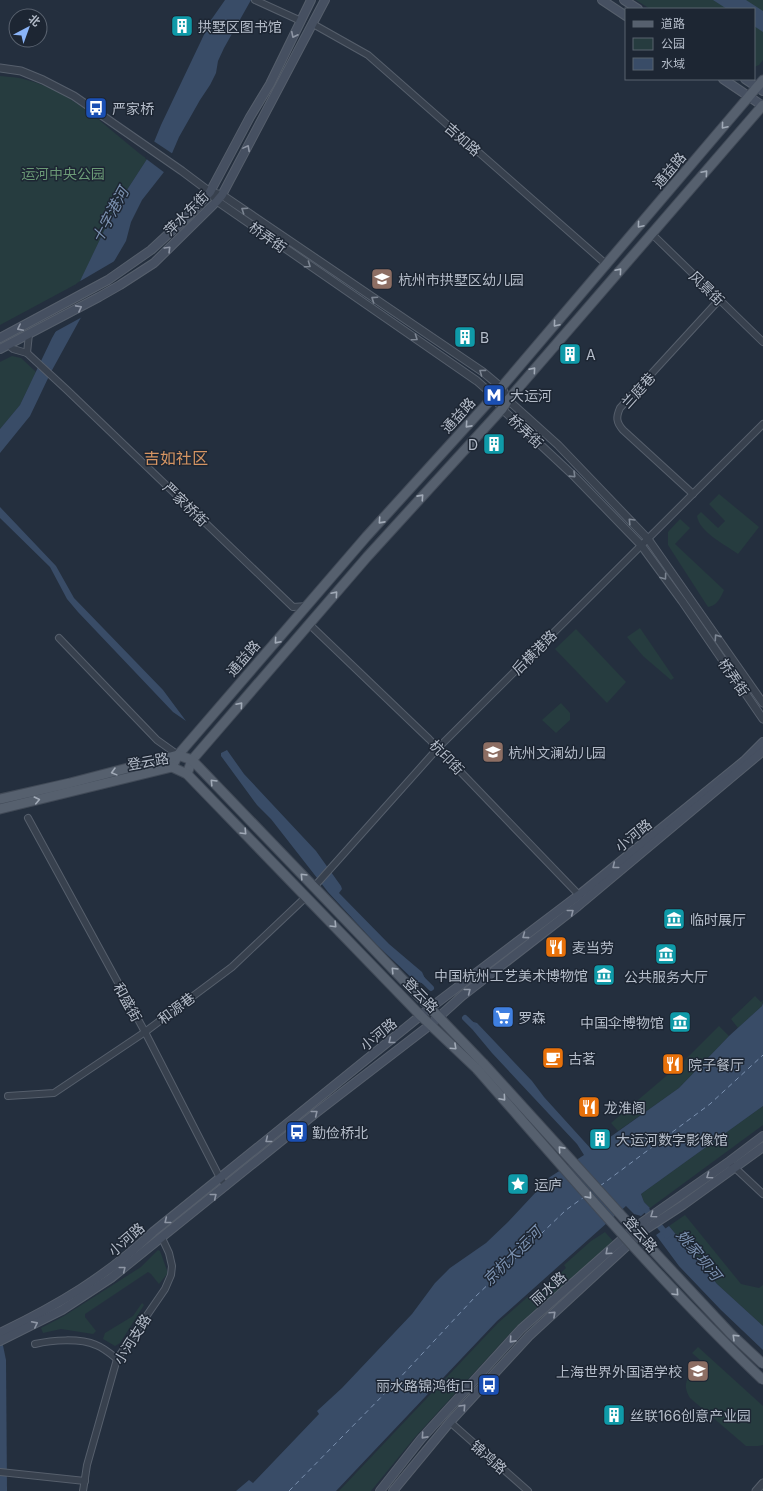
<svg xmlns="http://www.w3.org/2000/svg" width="763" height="1491" font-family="Inter,'Noto Sans SC',sans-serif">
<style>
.green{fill:#263c3f}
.water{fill:#394c67}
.pier{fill:#242f3e}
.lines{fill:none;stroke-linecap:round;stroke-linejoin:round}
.canal{stroke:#394c67;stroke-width:6}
.ferry{stroke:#7c92b1;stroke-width:1;stroke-dasharray:5 4;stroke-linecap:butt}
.minor-casing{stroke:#565f6c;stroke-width:8}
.tertiary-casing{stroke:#565f6c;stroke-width:9}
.secondary-casing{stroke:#565f6c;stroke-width:10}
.primary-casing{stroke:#414a57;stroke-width:11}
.minor{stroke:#38414e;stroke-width:6}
.tertiary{stroke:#38414e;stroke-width:7}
.secondary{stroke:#465061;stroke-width:8}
.primary{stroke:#56606e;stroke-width:9}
.primary-bridge-casing{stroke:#414a57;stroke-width:11;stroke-linecap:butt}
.primary-bridge{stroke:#56606e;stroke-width:9}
.oneway{stroke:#8e96a5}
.oneway2{stroke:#a1aab7}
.oneway3{stroke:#7c8592}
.labels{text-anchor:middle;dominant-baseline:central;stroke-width:3;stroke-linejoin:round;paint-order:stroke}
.poi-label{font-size:14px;fill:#b4bcc9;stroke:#1d2633;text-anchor:start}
.street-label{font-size:14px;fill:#b4bcc9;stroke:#1d2633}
.park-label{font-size:14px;fill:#6b9a76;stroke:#1d2633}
.water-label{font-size:15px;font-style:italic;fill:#7c92b1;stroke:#1d2633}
.quarter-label{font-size:16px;fill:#d59563;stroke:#1d2633}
</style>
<rect width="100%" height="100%" fill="#242f3e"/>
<!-- green -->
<g class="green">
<polygon points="636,0 763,0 763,60 759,65 754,67 754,9 650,9"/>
<path d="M0 76C9 77 19 77 27 80 75 92 109 131 147 159L114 210 80 282 0 325Z"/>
<polygon points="12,356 21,358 36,372 20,405 0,429 0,362"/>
<path d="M719 494 759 527 738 554C726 545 699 532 697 516L701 512 718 528 725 521 709 504Z"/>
<path d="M680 519 690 528 675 544 724 590C721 597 717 606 708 607L668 545V532Z"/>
<polygon points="640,628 674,678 671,680 643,656 627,637"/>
<polygon points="576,629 626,682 607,703 555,649"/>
<polygon points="561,703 570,713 570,720 556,733 542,720"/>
<polygon points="755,996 761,1002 763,1000 762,1006 738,1028 731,1019"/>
<polygon points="719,1026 729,1036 679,1088 618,1131 611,1123 685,1060"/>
<polygon points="763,1106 763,1125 650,1208 644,1202 641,1194"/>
<polygon points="685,1215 741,1284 759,1288 763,1285 763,1326 717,1284 669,1226"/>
<polygon points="605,1232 613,1241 517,1326 416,1436 371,1491 339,1491 498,1323 531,1294 536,1297 566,1268 564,1265 591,1241"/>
<polygon points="158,1250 160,1251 168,1273 159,1284 151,1274 148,1272 85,1314 85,1317 96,1331 93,1334 61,1329 43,1333 41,1328 64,1316 141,1267"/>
<polygon points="142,1303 144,1305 120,1343 115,1346 103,1339 105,1333 133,1316"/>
<path d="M698 1347 763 1406V1445L758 1446H746L690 1398C679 1380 692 1371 708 1367L692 1353Z"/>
</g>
<!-- water -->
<g class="water">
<polygon points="225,0 251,0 224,48 218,61 216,73 210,85 200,100 179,137 164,172 142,200 131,222 126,241 79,321 51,372 30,416 0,453 0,429 20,405 52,338 74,299 81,279 114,210 147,159 161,125 211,20"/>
<polygon points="713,0 746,0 763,11 763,32 754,26 754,9 727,9"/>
<polygon points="0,507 56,566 74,598 163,690 186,721 173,712 78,612 67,599 50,567 0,518"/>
<polygon points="227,750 244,774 316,851 341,886 342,889 339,893 389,944 422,972 428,985 415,981 377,945 328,892 271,819 257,805 221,756 221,753"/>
<polygon points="763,1003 763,1106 641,1194 644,1202 650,1208 641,1216 634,1214 626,1206 497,1321 336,1491 236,1491 249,1480 253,1483 319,1414 317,1411 342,1388 412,1314 435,1283 450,1268 486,1243 508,1222 550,1177 584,1155 577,1144 492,1053 472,1029 467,1020 477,1023 532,1081 544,1097 592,1150 679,1088 729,1036 762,1006"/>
<polygon points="669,1226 717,1284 763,1326 763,1350 721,1310 679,1266 656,1235"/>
<polygon points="0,1331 6,1360 7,1491 0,1491"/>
</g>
<!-- pier -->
<g class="pier">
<polygon points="152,140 173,154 165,173 145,158"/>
<polygon points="118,259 84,316 53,333 72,298 77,283"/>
</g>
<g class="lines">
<!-- canal -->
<g class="canal">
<polyline points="422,979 431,988"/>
<polyline points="465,1018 473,1026"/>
<polyline points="642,1205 667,1235"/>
</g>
<!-- ferry -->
<g class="ferry">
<polyline points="600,1186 710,1104 763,1055"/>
<polyline points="289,1491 395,1383 475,1297 566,1210 584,1197"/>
</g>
<!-- minor casing -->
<g class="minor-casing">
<g id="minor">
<polyline points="255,0 301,21"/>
<polyline points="313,24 368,55 607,265"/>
<polyline points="652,234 763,342"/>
<polyline points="8,345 13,349 27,353 67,390 293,607 307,606"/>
<polyline points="27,353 29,334"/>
<path d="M693 494 623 430C616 422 616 417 620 408L719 300"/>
<polyline points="309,624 429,739 579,895"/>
<polyline points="59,638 157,740 178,755"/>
<polyline points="28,818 145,1032 220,1178 226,1186"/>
<polyline points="314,887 438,748 763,424"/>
<polyline points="8,1096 54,1093 145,1032 232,967 306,897"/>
<polyline points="732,1165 763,1194"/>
<path d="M35 1344C52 1340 80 1338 96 1345 104 1348 111 1354 117 1359"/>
<polyline points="450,1422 528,1491"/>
<polyline points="0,1472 85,1481"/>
<polyline points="83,1491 87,1465 117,1359 165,1289 171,1275 172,1266 169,1253 162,1238"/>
</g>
</g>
<!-- tertiary casing -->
<g class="tertiary-casing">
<g id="tertiary">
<polyline points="0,68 21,71 43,80 74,96 182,171 210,192 217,201 477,381 494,396 502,409 575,477 641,545 682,601 763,719"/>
<polyline points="210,192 222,195 483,372 502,388 508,400 558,445 648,539 763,703"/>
<polyline points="756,1491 763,1483"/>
</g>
</g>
<!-- secondary casing -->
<g class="secondary-casing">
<g id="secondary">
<polyline points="602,0 626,16"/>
<polyline points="624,0 638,9"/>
<polyline points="723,79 763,106"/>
<polyline points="745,79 763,91"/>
<polyline points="0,338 108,280 151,250 189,215 210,192 250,117 270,84 311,0"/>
<polyline points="0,349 99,297 120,285 154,263 217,201 222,195 325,0"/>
<path d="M0 1333C58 1305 106 1277 153 1232L430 1008 579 895 744 761 763 742"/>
<polyline points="0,1341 62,1310 111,1278 317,1112 430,1025 462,996 578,906 763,751"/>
<polyline points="380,1491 421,1439 521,1329 637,1226 730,1161 763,1136"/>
<polyline points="393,1491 450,1422 529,1336 643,1231 683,1205 763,1147"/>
</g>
</g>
<!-- primary casing -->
<g class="primary-casing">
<g id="primary">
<polyline points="172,767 178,755 366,537 494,396 763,80"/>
<polyline points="187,774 192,760 367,557 502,409 508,400 763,105"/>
<polyline points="0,799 70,783 178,755 192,760 483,1063"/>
<polyline points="0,809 172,767 187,774 421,1016 477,1069"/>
</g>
</g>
<!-- minor -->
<use href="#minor" class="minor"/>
<!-- tertiary -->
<use href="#tertiary" class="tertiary"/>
<!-- secondary -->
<use href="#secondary" class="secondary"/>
<!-- primary -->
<use href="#primary" class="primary"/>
<!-- primary-bridge casing -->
<g class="primary-bridge-casing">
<g id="primary-bridge">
<polyline points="483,1063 660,1258 731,1334 763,1364"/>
<path d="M477 1069C570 1175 661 1283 763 1380"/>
</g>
</g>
<!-- primary-bridge -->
<use href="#primary-bridge" class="primary-bridge"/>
</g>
<!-- one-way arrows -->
<defs><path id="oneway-chevron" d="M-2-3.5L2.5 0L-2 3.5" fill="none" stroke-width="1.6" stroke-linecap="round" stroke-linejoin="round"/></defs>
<g class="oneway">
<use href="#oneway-chevron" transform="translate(294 35) rotate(116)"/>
<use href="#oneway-chevron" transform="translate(247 148) rotate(-62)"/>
<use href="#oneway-chevron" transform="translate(168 249) rotate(-45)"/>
<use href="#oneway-chevron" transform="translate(79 308) rotate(-28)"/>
<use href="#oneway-chevron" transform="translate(20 328) rotate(153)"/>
<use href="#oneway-chevron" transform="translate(615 866) rotate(141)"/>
<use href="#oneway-chevron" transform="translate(571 912) rotate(-38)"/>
<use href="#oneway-chevron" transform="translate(525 936) rotate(143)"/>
<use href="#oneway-chevron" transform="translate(468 991) rotate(-38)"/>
<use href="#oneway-chevron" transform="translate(391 1041) rotate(141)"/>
<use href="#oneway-chevron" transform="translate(315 1113) rotate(-39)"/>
<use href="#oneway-chevron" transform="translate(268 1140) rotate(141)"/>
<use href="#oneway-chevron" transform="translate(709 1176) rotate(145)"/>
<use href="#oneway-chevron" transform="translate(214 1196) rotate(-39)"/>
<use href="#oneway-chevron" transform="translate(653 1215) rotate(145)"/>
<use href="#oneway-chevron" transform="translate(167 1221) rotate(141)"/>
<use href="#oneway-chevron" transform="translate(608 1252) rotate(138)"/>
<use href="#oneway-chevron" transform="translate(123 1269) rotate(-39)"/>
<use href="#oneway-chevron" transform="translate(553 1314) rotate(-43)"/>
<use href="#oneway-chevron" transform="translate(35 1324) rotate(-27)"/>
<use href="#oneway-chevron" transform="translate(512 1340) rotate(132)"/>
<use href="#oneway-chevron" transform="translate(463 1407) rotate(-47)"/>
<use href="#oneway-chevron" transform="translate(424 1436) rotate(132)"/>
</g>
<g class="oneway2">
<use href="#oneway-chevron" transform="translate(724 126) rotate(130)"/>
<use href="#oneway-chevron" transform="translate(705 173) rotate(-49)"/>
<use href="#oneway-chevron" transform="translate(640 225) rotate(130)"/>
<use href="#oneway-chevron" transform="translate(619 271) rotate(-49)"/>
<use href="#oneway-chevron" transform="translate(556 324) rotate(130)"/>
<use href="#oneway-chevron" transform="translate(533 370) rotate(-49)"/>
<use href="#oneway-chevron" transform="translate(468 425) rotate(132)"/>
<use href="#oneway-chevron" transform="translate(421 497) rotate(-48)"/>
<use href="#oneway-chevron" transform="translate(381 521) rotate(132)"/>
<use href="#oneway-chevron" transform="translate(335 594) rotate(-49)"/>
<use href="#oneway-chevron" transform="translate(277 641) rotate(131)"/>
<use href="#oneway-chevron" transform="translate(240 705) rotate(-49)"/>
<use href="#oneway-chevron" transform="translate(114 772) rotate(165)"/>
<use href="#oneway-chevron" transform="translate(213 782) rotate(-134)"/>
<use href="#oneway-chevron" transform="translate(37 800) rotate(-13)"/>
<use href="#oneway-chevron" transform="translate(244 832) rotate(46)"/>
<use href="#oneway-chevron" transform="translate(303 876) rotate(-134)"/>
<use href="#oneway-chevron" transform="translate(334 925) rotate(46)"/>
<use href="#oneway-chevron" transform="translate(394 970) rotate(-134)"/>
<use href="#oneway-chevron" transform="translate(454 1047) rotate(43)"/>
<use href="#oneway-chevron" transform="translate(503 1098) rotate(49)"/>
<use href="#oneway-chevron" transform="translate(561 1149) rotate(-132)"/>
<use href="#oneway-chevron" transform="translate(589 1196) rotate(49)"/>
<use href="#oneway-chevron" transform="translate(676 1293) rotate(47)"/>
<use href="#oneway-chevron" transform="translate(735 1337) rotate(-136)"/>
</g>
<g class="oneway3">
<use href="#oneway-chevron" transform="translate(244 210) rotate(-146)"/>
<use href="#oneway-chevron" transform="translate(308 265) rotate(35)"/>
<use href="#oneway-chevron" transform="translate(374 299) rotate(-146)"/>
<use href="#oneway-chevron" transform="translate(415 338) rotate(35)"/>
<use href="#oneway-chevron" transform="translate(482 372) rotate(-144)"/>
<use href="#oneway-chevron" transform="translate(573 475) rotate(44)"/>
<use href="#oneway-chevron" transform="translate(631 521) rotate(-134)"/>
<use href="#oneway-chevron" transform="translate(664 577) rotate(54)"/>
<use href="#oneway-chevron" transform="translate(717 637) rotate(-125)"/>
</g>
<!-- icons -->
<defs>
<g id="building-square" transform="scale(1.15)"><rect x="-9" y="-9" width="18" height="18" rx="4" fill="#0f9aa8" stroke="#1d2633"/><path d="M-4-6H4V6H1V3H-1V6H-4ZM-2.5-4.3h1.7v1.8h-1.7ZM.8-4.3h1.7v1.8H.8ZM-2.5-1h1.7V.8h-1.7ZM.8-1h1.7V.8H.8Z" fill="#fff"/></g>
<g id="bus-square" transform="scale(1.15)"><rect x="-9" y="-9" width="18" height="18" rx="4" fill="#1a4fb4" stroke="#1d2633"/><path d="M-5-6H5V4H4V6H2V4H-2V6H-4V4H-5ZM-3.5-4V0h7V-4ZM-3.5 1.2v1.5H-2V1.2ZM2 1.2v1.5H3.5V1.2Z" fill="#fff"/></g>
<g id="school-square" transform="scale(1.15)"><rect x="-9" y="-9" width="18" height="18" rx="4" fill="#8d6e63" stroke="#1d2633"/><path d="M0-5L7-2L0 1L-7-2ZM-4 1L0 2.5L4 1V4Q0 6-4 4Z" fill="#fff"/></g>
<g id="metro-square" transform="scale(1.15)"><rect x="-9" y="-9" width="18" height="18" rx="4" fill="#1a4fb4" stroke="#1d2633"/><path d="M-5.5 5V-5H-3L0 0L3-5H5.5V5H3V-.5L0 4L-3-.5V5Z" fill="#fff"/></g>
<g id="museum-square" transform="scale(1.15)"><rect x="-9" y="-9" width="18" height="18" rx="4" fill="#0f9aa8" stroke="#1d2633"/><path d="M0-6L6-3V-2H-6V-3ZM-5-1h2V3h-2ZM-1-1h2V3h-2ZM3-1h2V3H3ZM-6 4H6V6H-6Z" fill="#fff"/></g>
<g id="restaurant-square" transform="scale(1.15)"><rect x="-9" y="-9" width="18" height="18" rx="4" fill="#e8710a" stroke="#1d2633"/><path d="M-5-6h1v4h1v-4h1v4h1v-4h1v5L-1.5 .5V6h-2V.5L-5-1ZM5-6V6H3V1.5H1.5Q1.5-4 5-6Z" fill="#fff"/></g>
<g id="supermarket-square" transform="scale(1.15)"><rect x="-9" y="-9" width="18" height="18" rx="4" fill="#3f7fe0" stroke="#1d2633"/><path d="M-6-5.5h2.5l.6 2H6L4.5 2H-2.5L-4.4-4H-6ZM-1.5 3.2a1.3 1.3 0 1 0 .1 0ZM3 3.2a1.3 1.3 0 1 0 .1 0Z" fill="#fff"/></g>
<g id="cafe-square" transform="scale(1.15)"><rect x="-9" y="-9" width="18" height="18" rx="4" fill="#e8710a" stroke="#1d2633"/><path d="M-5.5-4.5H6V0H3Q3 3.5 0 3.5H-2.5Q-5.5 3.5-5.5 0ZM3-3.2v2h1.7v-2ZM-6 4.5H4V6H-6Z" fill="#fff"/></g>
<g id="sight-square" transform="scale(1.15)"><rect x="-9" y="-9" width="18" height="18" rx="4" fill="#0f9aa8" stroke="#1d2633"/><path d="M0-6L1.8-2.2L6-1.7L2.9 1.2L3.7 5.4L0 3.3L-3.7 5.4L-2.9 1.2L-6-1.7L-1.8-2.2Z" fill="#fff"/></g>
</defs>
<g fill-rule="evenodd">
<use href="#building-square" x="182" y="26"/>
<use href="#bus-square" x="96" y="108"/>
<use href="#school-square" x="382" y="279"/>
<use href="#building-square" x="465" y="337"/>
<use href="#building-square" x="570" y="354"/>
<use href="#metro-square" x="494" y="395"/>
<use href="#building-square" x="494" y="444"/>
<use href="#school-square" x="493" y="752"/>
<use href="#museum-square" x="674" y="919"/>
<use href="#restaurant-square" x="556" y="947"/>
<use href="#museum-square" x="666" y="954"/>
<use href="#museum-square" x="604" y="975"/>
<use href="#supermarket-square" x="503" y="1017"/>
<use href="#museum-square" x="680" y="1022"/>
<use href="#cafe-square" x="553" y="1058"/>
<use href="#restaurant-square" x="673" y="1064"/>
<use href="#restaurant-square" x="589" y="1107"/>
<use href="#bus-square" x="297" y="1132"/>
<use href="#building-square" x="600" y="1139"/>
<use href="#sight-square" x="518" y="1184"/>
<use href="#school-square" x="698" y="1371"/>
<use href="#bus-square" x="489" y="1385"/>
<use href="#building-square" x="614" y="1415"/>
</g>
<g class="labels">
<!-- poi labels -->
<g class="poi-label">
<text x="198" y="26">拱墅区图书馆</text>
<text x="112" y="108">严家桥</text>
<text x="398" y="279">杭州市拱墅区幼儿园</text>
<text x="480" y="337">B</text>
<text x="586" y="354">A</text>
<text x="510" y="395">大运河</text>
<text x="478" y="444" text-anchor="end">D</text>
<text x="508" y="752">杭州文澜幼儿园</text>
<text x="690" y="919">临时展厅</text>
<text x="572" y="947">麦当劳</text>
<text x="588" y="975" text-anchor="end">中国杭州工艺美术博物馆</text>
<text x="666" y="976" text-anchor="middle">公共服务大厅</text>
<text x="518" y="1017">罗森</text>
<text x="664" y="1022" text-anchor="end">中国伞博物馆</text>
<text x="568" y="1058">古茗</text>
<text x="688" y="1064">院子餐厅</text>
<text x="604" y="1107">龙淮阁</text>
<text x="312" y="1132">勤俭桥北</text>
<text x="616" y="1139">大运河数字影像馆</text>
<text x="534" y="1184">运庐</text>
<text x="682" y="1371" text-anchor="end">上海世界外国语学校</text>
<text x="474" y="1385" text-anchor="end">丽水路锦鸿街口</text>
<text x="630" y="1415">丝联166创意产业园</text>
</g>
<!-- street labels -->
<g class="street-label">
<text transform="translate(463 139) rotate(41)">吉如路</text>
<text transform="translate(669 170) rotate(-50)">通益路</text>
<text transform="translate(186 213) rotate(-45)">萍水东街</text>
<text transform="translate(268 237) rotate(35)">桥弄街</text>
<text transform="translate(707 288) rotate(44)">风景街</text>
<text transform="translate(638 390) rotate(-48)">兰庭巷</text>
<text transform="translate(458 415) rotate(-48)">通益路</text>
<text transform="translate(526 431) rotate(43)">桥弄街</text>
<text transform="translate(186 504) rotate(44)">严家桥街</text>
<text transform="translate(534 652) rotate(-45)">后横港路</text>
<text transform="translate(243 658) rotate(-49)">通益路</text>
<text transform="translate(734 677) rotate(55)">桥弄街</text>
<text transform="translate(447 757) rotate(46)">杭印街</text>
<text transform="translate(148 761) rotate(-10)">登云路</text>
<text transform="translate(633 835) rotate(-39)">小河路</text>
<text transform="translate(421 995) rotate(46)">登云路</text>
<text transform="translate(128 1002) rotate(61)">和盛街</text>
<text transform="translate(176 1008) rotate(-37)">和源巷</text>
<text transform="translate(378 1034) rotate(-39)">小河路</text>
<text transform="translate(641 1234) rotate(49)">登云路</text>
<text transform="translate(126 1239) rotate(-41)">小河路</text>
<text transform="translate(548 1288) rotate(-42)">丽水路</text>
<text transform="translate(132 1339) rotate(-58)">小河支路</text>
<text transform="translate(489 1457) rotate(41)">锦鸿路</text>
</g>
<!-- park labels -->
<g class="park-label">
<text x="63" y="173">运河中央公园</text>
</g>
<!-- water labels -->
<g class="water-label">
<text transform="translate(110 215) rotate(-62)">十字港河</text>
<text transform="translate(699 1255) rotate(51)">姚家坝河</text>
<text transform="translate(512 1256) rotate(-45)">京杭大运河</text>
</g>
<!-- quarter labels -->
<g class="quarter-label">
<text x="176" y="458">吉如社区</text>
</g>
</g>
<!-- legend -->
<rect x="625" y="8" width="130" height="72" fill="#1d2633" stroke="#59626f"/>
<rect x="633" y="21" width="20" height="6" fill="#56606e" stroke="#59626f"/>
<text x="661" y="28" font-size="12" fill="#b4bcc9">道路</text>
<rect x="633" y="38" width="20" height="12" fill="#263c3f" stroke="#59626f"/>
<text x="661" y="48" font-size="12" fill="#b4bcc9">公园</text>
<rect x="633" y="58" width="20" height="12" fill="#394c67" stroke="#59626f"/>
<text x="661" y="68" font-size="12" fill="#b4bcc9">水域</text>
<!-- north arrow -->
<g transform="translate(28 28) rotate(41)"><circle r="19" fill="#1d2633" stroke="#59626f"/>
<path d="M0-3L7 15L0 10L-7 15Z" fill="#8ab4f8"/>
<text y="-6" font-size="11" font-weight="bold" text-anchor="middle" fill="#b4bcc9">北</text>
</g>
</svg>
